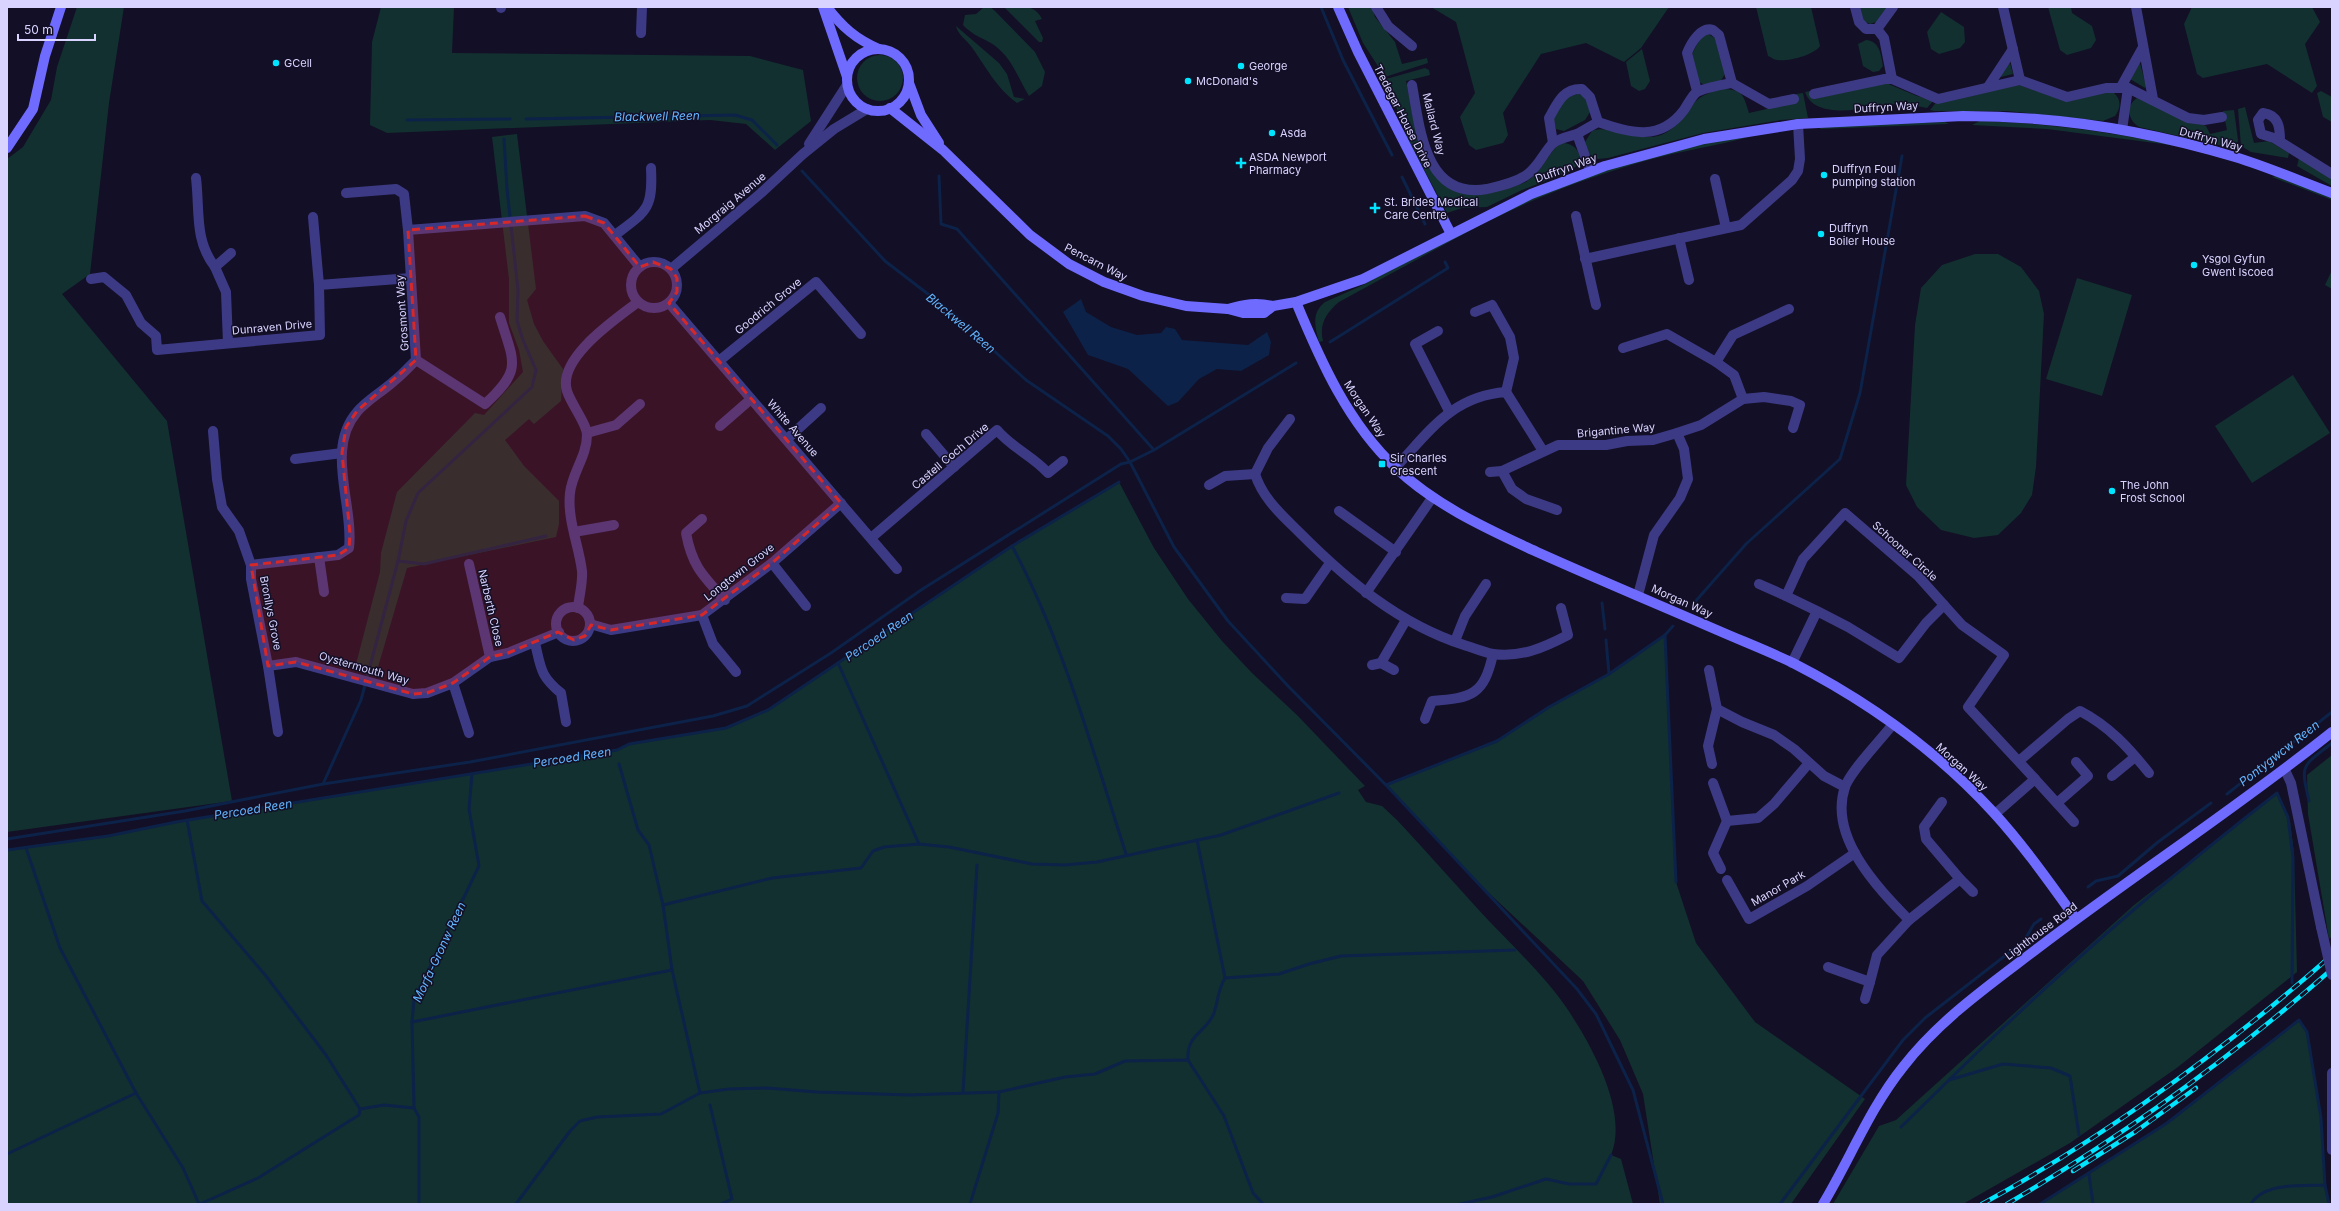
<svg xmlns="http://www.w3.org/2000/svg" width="2339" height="1211" font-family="Inter,sans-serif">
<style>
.green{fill:#12302f}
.water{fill:#0c2248}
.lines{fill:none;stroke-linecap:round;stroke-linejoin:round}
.stream{stroke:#0c2248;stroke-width:3}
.street{stroke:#3d3a85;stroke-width:10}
.secondary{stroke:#6f6bff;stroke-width:10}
.rail-casing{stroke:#00e5ff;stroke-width:4.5}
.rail{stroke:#130f26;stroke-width:3;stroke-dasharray:9;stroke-linecap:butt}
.street-bridge{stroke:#3d3a85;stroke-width:10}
.marked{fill:#d62828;fill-opacity:0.2;stroke:#d62828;stroke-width:3;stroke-dasharray:8 5;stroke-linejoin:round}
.poi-dot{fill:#00e5ff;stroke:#130f26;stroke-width:1.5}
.labels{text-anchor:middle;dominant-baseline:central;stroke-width:3;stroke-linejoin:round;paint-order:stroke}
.poi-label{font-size:11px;fill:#d9d4ff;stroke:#130f26;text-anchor:start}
.street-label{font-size:11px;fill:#d9d4ff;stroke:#130f26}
.water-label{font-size:12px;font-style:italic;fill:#62b6ff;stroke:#130f26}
</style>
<rect width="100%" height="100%" fill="#130f26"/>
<!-- green -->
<g class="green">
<polygon points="77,7 124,7 109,103 90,274 62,294 167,421 232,801 7,832 7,159 23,147 51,100 57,67"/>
<polygon points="381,7 454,7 452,53 750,56 803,70 811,121 775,150 746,124 710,120 387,133 370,125 372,42"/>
<path d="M984 7H990L995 11 1035 52 1045 72 1042 86 1029 96C1018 78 1012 58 994 45 983 38 972 35 963 25L965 15 976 14Z"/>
<path d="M1004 7C1020 7 1034 3 1042 19L1035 21 1043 38 1042 42H1039Z"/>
<polygon points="1348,7 1372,7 1375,17 1395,42 1402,64 1427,58 1428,63 1385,77 1363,43"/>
<polygon points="1431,7 1669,7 1641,48 1624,62 1586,43 1541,54 1503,113 1508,135 1503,143 1476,150 1469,145 1460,117 1475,93 1456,22"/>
<path d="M1756 7H1811L1820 46C1814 55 1788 62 1777 60 1774 60 1771 57 1768 56Z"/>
<polygon points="1859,7 1887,7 1876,22 1870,24 1862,20"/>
<polygon points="2048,7 2071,7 2072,13 2092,26 2096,40 2091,48 2067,55 2060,50"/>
<polygon points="2192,7 2312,7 2320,22 2305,44 2317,86 2312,93 2267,64 2203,78 2197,74 2184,24"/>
<polygon points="1941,12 1964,27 1965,42 1960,48 1939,54 1931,49 1927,32"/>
<path d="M956 26 999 63 1007 74 1014 97 1025 99 1017 103C996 88 985 65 970 45 965 39 957 33 956 26Z"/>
<polygon points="1708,34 1715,38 1725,74 1720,82 1705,85 1699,82 1692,54 1701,37"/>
<path d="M1866 40C1880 41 1881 55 1883 66L1879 71 1873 72 1863 66 1858 44Z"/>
<polygon points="1642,49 1650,81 1645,89 1639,91 1631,86 1626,62"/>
<circle cx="880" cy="78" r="23"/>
<polygon points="2010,63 2013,74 2001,77 2000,75"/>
<polygon points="2140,63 2146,86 2145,88 2130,79"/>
<path d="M1425 68 1429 70 1430 75 1406 81C1414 117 1416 159 1444 184L1515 186 1526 182 1537 173 1557 145 1564 143C1574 144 1581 151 1580 163L1569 172 1522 190 1487 207 1462 208 1447 213 1407 137 1386 79Z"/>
<path d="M1886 83 1917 96 1934 100 1927 108C1917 106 1907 104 1896 104 1871 106 1816 123 1805 92L1810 91 1813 99Z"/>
<path d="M2019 85 2059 99 2111 91C2121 97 2122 107 2115 116L2103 121 2007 111H1934L1930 110 1937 101Z"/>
<path d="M1720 89C1743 89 1743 94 1749 113L1798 102 1796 94 1803 93 1808 118 1781 120 1703 133 1608 158 1598 159 1587 153 1585 142 1592 131C1609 124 1635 141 1658 136 1675 132 1684 113 1696 101 1702 95 1712 92 1720 89Z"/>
<polygon points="2321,91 2332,97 2332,122 2323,117 2317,93"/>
<polygon points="1578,94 1585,96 1590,112 1585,120 1564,131 1556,129 1553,117 1566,97"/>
<path d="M2137 98 2206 126 2210 134 2227 130 2223 111 2234 110 2238 140 2236 149 2139 127C2128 120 2125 106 2137 98Z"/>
<polygon points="2245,107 2254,143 2269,141 2289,153 2288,158 2251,152 2241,146 2238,109"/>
<path d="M1980 121C2047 123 2112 132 2178 146L2047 129 1972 125Z"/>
<polygon points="1945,122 1949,124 1821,129 1816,126"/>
<polygon points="517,134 536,289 527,300 534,324 543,341 563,369 561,401 534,424 529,419 505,440 524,466 559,501 559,524 556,537 407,568 376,674 355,668 380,572 381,553 397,492 475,413 484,415 523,372 519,350 509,323 509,279 492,137"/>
<path d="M1749 137C1715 146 1680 151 1645 161 1592 176 1539 196 1489 221L1532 196 1608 168 1706 143Z"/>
<polygon points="2299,158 2332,178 2332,186 2297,166"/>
<polygon points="2276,176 2332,196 2332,200 2272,177"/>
<path d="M1484 223 1339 302C1326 313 1319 324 1323 341L1319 342C1315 327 1311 313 1325 302L1363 285 1431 247Z"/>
<polygon points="1975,254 1998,254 2021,267 2039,291 2044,314 2036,467 2032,495 2021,513 1998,535 1974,538 1941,530 1917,507 1906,485 1915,325 1921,288 1942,265"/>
<polygon points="2332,270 2332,289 2325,285"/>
<polygon points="2077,278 2132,295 2102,396 2046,379"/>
<polygon points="2293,375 2330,433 2252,483 2215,426"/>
<path d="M1119 482 1154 548 1188 599 1222 641 1252 673 1297 715 1365 786 1358 790 1366 802 1382 806 1397 820C1424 849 1450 878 1477 908 1504 938 1543 973 1566 1007 1591 1044 1629 1111 1611 1155L1621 1159 1633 1204H7V850L108 836 176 822 617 750 629 744 726 728 768 710 1012 546Z"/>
<polygon points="1665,635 1676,882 1696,943 1755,1022 1865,1099 1791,1204 1660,1204 1643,1094 1620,1040 1583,981 1476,881 1386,785 1497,741 1549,707 1609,674"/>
<polygon points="2332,755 2332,936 2329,939 2308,814 2307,775"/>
<polygon points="2277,794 2290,821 2294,853 2297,972 2178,1067 2070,1143 1963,1204 1833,1204 1879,1126 1896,1120 2134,905"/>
<polygon points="2299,1020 2307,1032 2321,1118 2325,1185 2329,1204 2040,1204 2167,1123"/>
</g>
<!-- water -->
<polygon class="water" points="1081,299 1086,312 1111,327 1137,335 1161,333 1166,327 1175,329 1182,340 1248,345 1267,332 1271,342 1269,355 1241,371 1217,369 1199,379 1178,402 1168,406 1128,369 1088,355 1063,312"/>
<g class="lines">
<!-- stream -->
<g class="stream">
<polyline points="1321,7 1343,60 1392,155"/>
<polyline points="526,119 735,115 752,120 777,145"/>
<polyline points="407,120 510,119"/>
<polyline points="802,171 885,261 954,314 1026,380 1108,436 1121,449 1130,462 1174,547 1228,621 1289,687 1386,785 1577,989 1596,1014 1633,1090 1663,1204"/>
<polyline points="939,176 941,224 957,229 1154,450"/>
<polyline points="1402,177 1425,224"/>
<polyline points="1330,342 1448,268 1445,262"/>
<path d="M1012 546C1063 641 1093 752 1126 854"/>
<polyline points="398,561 424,564 546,536"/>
<polyline points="1602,603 1605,629"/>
<polyline points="1694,603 1746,544 1840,459 1860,393 1902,156"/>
<polyline points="1665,635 1676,882"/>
<polyline points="1606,640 1609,674"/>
<polyline points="838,663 919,844"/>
<polyline points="619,764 638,830 649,845 663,905 672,970 700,1093"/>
<polyline points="323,784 361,700 398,561 406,521 418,493 532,387 536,370 523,340 517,321 518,290 507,189 504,139"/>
<polyline points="1386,785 1497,741 1549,707 1609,674 1665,635 1673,626"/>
<polyline points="2227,794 2332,712"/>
<path d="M2309 801C2300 763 2302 767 2332 743"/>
<polyline points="187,820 202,901 266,976 326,1055 360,1109 359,1115 258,1178 200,1204"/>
<polyline points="7,839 185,811 323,784 470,762 713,716 747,706 831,653 921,590 1121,464 1130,462 1154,450 1296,363"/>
<polyline points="1197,840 1225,978"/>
<polyline points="26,848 60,948 136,1093 183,1168 199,1204"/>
<polyline points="7,850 108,836 176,822 617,750 629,744 726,728 768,710 1012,546 1119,482"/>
<polyline points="2088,887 2096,881 2118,876 2158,842 2211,803"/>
<polyline points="663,905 772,878 861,868 873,851 884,847 919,844 949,847 1032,864 1065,865 1097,862 1221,835 1339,793"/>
<polyline points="412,1022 672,970"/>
<path d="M1188 1060C1186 1034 1206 1033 1214 1013 1218 1001 1218 989 1225 978L1279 974 1309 964 1341 956 1515 950"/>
<path d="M1949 1080C2052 978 2162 882 2277 793L2288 817 2293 858 2292 983"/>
<polyline points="963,1092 977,865"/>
<polyline points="710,1105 732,1199 721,1204"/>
<polyline points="360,1109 384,1105 414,1108"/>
<polyline points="1901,1127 1949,1080 2003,1064 2051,1068 2070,1076 2079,1135"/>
<polyline points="7,1154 136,1093"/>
<polyline points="2089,1175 2093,1204"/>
<polyline points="419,1204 419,1117 414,1108 412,1022 414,1000 479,866 469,809 472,774"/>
<polyline points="516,1204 570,1131 580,1121 597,1117 661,1114 700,1093 729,1089 767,1088 817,1092 909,1095 999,1092 1065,1077 1095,1074 1125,1061 1188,1060 1224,1116 1253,1193 1263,1204"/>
<polyline points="970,1204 998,1113 999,1092"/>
<polyline points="1460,1204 1492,1197 1546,1179 1569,1184 1596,1184 1611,1155"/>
<polyline points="1780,1204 1903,1040 1925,1018 2024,941 2034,924 2041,919"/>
<polyline points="2040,1204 2167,1123 2299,1020 2307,1032 2321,1118 2325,1185 2329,1204"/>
<path d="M2251 1204C2264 1182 2303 1186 2325 1185"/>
</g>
<!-- street -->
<g class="street">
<polyline points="1376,7 1388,26 1412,46"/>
<polyline points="1855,7 1859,22 1866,29 1877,29"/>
<polyline points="2003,7 2020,80"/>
<polyline points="2136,7 2153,99"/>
<polyline points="501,8 501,7"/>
<polyline points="1877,29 1884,38 1892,79"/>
<polyline points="1877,29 1893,7"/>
<polyline points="641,33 642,7"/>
<path d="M1412 85C1420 129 1425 200 1487 189 1500 186 1514 183 1525 176 1538 168 1542 155 1552 144 1557 139 1570 136 1577 134L1590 170"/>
<polyline points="1988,87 2013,49"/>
<polyline points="2121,87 2142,49"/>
<polyline points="2128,88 2188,118 2204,120 2222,117"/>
<path d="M1697 91 1687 53C1691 43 1701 26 1713 30L1719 35 1732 83"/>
<polyline points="1814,94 1885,79 1892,79 1938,99 2020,80 2067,97 2106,88 2128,88 2122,130"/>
<path d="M1577 134 1598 122C1631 133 1660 142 1684 110 1688 104 1693 93 1699 91 1709 87 1721 85 1732 83L1769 104 1794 99"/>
<path d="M2280 141C2280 128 2279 115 2263 113L2258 120 2261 134 2274 138 2332 174"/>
<path d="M1553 143 1549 118C1557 104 1563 88 1582 89L1590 97 1598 122"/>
<polyline points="809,144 847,85"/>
<path d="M196 178C200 211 194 240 215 267"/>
<polyline points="1715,179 1726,228"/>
<polyline points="1576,216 1596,305"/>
<polyline points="313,217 319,285"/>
<polyline points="408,230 585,216 604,223 640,267"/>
<path d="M615 235C647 211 653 209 651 168"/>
<polyline points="1679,238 1689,280"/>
<polyline points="1585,259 1741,225 1792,180 1798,171 1800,159 1798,124"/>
<circle cx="654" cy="285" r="23"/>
<polyline points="671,269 761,193 803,154 834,129 867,109"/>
<polyline points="91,279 104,277 126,295 141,323 156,336 157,350 320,335 319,285 411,278"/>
<polyline points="669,303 897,569"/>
<polyline points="1475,312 1492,305 1510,337 1514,358 1506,392"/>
<polyline points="1438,331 1415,344 1449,411"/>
<polyline points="228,343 226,292 215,267 231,253"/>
<polyline points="1623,348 1667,334 1716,362 1734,375 1743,399"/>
<path d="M416 360 485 404C523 369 514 363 500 317"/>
<polyline points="719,361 816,282 861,334"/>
<polyline points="1716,362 1733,335 1789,309"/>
<polyline points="720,426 751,399"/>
<polyline points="213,431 217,479 222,507 239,531 251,565 251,579 268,666 278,732"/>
<polyline points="587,433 616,425 640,404"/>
<polyline points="926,434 954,467"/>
<polyline points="787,439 821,408"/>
<polyline points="295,459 342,453"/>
<path d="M1395 468C1430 431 1452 396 1506 392L1543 451"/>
<polyline points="1490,472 1502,471"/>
<path d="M1255 474C1263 499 1282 515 1300 533 1348 581 1399 624 1464 645 1474 648 1484 652 1493 654 1521 658 1545 647 1568 635L1561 608"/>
<polyline points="1255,474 1268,448 1290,419"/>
<polyline points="1209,485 1225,476 1255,474"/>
<polyline points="1557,510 1526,499 1512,489 1502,471 1558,445 1606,445 1627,441 1653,440 1677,433 1701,425 1743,399 1764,397 1791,401 1800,405 1793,428"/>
<polyline points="1339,511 1396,552"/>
<path d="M702 519 686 533C692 566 703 576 725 600"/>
<polyline points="574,532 614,525"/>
<path d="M871 538 997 430C1012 448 1033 456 1048 473L1063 461"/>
<polyline points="319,557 324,592"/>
<polyline points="772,563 806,606"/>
<polyline points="469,564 490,657"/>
<path d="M251 565 338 555 349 548C354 505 325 449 357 412 367 400 382 392 394 381 402 375 409 367 416 360L408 230 404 194 396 189 346 193"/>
<polyline points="1759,584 1786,596"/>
<polyline points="1366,593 1432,498"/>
<polyline points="1638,595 1654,535 1680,498 1688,479 1684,449 1677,433"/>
<polyline points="1286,598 1305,599 1330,563"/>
<polyline points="1944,605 1962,625 2004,655 1968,707 2035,779 1995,814"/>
<circle cx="573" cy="624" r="17"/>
<path d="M578 608C579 596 583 583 582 571 579 546 567 519 570 493 572 473 587 456 587 435 587 424 571 404 567 391 557 358 616 319 638 302"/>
<polyline points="702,615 713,644 736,672"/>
<polyline points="590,624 611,630 702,615 772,563 841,503"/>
<polyline points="1455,641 1465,616 1486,584"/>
<path d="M535 643C541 668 540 676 561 693L566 722"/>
<polyline points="1381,663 1406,620"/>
<polyline points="1792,663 1817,611 1786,596 1803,559 1845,513 1918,576 1944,605 1926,623 1899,658 1848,627 1817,611"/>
<polyline points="1372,665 1381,663 1394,670"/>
<polyline points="268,666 296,662 413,694 427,693 453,683 490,657 508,653 559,632"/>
<polyline points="1709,670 1717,709 1742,722 1774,735 1794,749 1824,776 1845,787"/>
<polyline points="453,683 469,733"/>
<path d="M1425 719 1432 701C1472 698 1484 695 1493 654"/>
<path d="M1893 724C1881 740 1851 770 1845 787 1828 837 1878 888 1909 920L1960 879 1926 839 1924 827 1942 802"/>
<path d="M2019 761 2068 719 2080 711C2109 726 2129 748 2149 773"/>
<polyline points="1712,764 1708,746 1717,709"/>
<polyline points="2285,770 2291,783 2321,927"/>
<polyline points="2112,776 2135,757"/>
<polyline points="2035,779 2074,822"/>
<polyline points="1713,783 1727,821 1758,818 1774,804 1809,763"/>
<polyline points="2057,803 2088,776 2076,762"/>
<polyline points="1721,869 1713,853 1727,821"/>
<polyline points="1960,879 1973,892"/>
<polyline points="1727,880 1749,919 1807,886 1855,853"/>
<polyline points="1828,967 1870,982 1877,955 1909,920"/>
<polyline points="1865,999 1870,982"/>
<polyline points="2332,1073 2332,1150"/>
</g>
<!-- secondary -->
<g class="secondary">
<polyline points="823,7 847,77"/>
<path d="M827 7C842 27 856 39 879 49"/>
<polyline points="1338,7 1358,52 1451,234"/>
<circle cx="878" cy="80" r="31"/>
<polyline points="909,83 921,115 939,143"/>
<path d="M890 108 943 150 1030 235 1069 264 1104 282 1143 296 1186 306 1228 309 1243 313H1264L1273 306 1296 302 1363 279 1531 194 1605 166 1704 139 1798 124 1963 116C2054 116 2149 131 2235 157 2268 167 2300 181 2332 193"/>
<polyline points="7,148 33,109 45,56 61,7"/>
<path d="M1296 302C1321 362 1348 423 1396 468 1436 506 1488 529 1537 552 1597 579 1657 604 1717 630 1742 641 1768 651 1793 663 1867 701 1938 752 1994 813 2024 846 2050 883 2076 919"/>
<path d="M1228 309C1244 304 1257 302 1273 306"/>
<path d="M1823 1204C1850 1159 1870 1108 1903 1067 1940 1019 1991 984 2038 948 2135 874 2237 808 2332 732"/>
</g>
<!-- rail casing -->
<g class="rail-casing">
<g id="rail">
<polyline points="2073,1171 2135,1132 2196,1088"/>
<path d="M1982 1204C2108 1135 2224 1050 2332 955"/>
<path d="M2007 1204C2123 1136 2231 1058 2332 969"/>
</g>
</g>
<!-- rail -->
<use href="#rail" class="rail"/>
<!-- street-bridge -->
<polyline class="street-bridge" points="2321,927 2332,975"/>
</g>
<!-- marked area -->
<path class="marked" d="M585 216 604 223 640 267 653 262 671 269 677 278V292L669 303 841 503 772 563 702 615 611 630 591 625 585 636 574 640 558 632 508 653 490 657 453 683 427 693 413 694 296 662 268 666 251 565 338 555 349 548 350 534 342 453 346 427 357 411 416 360 408 230Z"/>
<!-- markers -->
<g class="poi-dot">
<circle cx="276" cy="63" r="4"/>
<circle cx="1241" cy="66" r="4"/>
<circle cx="1188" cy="81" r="4"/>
<circle cx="1272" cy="133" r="4"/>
<path d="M1239 157h4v4h4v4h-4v4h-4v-4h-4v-4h4z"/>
<circle cx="1824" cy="175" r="4"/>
<path d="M1373 202h4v4h4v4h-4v4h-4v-4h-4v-4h4z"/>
<circle cx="1821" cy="234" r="4"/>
<circle cx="2194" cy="265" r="4"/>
<rect x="1378" y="460" width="8" height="8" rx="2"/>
<circle cx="2112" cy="491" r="4"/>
</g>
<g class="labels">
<!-- poi labels -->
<g class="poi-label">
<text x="284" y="63">GCell</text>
<text x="1249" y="66">George</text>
<text x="1196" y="81">McDonald's</text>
<text x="1280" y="133">Asda</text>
<text x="1249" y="157">ASDA Newport<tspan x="1249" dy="13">Pharmacy</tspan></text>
<text x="1832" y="169">Duffryn Foul<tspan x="1832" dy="13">pumping station</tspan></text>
<text x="1384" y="202">St. Brides Medical<tspan x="1384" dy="13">Care Centre</tspan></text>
<text x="1829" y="228">Duffryn<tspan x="1829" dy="13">Boiler House</tspan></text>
<text x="2202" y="259">Ysgol Gyfun<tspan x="2202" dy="13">Gwent Iscoed</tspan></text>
<text x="1390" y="458">Sir Charles<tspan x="1390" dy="13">Crescent</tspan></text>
<text x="2120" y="485">The John<tspan x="2120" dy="13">Frost School</tspan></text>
</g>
<!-- street labels -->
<g class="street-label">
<text transform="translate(1886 107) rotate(-3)">Duffryn Way</text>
<text transform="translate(1403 116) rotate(63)">Tredegar House Drive</text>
<text transform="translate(1434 124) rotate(76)">Mallard Way</text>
<text transform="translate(2211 139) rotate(15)">Duffryn Way</text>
<text transform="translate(1566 168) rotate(-20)">Duffryn Way</text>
<text transform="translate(730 203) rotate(-40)">Morgraig Avenue</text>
<text transform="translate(1096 262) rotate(27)">Pencarn Way</text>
<text transform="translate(768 306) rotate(-39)">Goodrich Grove</text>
<text transform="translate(402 313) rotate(-94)">Grosmont Way</text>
<text transform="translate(272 327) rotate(-5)">Dunraven Drive</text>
<text transform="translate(1365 409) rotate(56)">Morgan Way</text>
<text transform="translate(793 428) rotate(49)">White Avenue</text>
<text transform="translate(1616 430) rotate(-5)">Brigantine Way</text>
<text transform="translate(950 456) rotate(-40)">Castell Coch Drive</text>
<text transform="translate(1905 551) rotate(42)">Schooner Circle</text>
<text transform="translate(739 572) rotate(-38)">Longtown Grove</text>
<text transform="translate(1682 601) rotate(24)">Morgan Way</text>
<text transform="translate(491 608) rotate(77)">Narberth Close</text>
<text transform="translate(271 613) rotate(79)">Bronllys Grove</text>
<text transform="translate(364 668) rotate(16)">Oystermouth Way</text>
<text transform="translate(1962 767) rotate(42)">Morgan Way</text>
<text transform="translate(1778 888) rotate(-30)">Manor Park</text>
<text transform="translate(2041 931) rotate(-37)">Lighthouse Road</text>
</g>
<!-- water labels -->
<g class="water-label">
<text transform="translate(657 116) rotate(-1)">Blackwell Reen</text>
<text transform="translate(961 323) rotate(40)">Blackwell Reen</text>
<text transform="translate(879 636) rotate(-34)">Percoed Reen</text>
<text transform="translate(2279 753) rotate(-38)">Pontygwcw Reen</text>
<text transform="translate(572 757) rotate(-9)">Percoed Reen</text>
<text transform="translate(253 809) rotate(-9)">Percoed Reen</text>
<text transform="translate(439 952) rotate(-65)">Morfa-Gronw Reen</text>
</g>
</g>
<!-- border -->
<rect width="2339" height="1211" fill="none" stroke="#d9d4ff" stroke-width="16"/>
<!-- scale -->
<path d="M18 34v6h77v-6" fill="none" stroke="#d9d4ff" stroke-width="2"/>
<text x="24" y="34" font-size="12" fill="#d9d4ff" stroke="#130f26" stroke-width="3" paint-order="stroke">50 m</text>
</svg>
